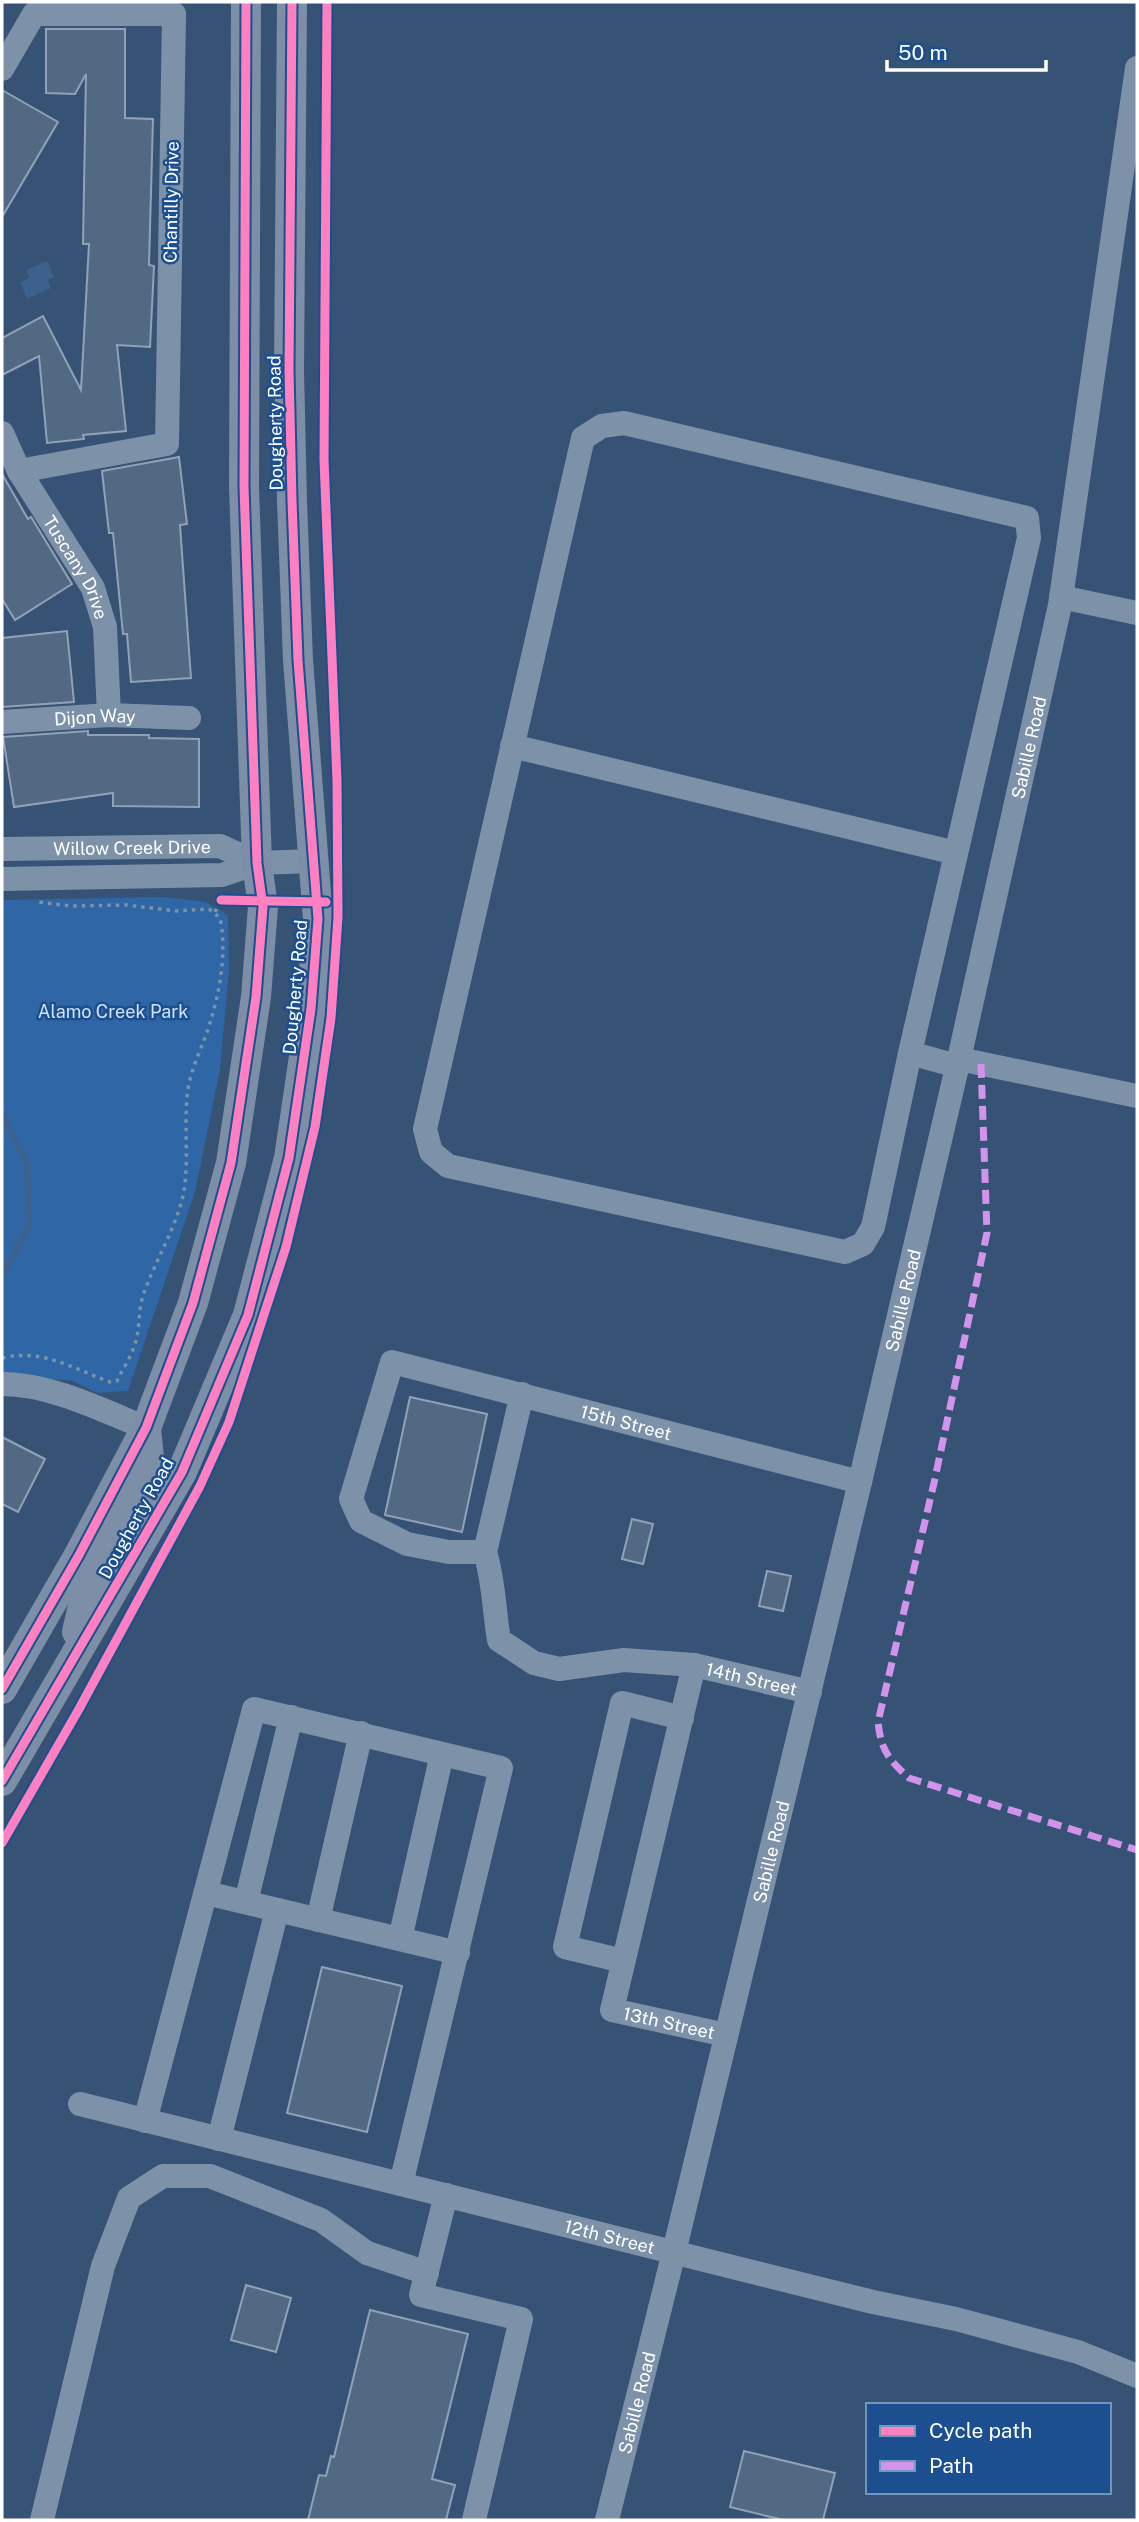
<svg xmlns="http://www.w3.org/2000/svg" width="1139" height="2522" font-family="'Public Sans',sans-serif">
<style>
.green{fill:#2f66a5}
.water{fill:#3b618d}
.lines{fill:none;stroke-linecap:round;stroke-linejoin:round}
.stream{stroke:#3b618d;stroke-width:6}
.building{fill:#526984;stroke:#92a2b6;stroke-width:2}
.path{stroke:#7d92a8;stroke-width:3.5;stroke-dasharray:3.5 5;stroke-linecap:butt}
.minor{stroke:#7d92a8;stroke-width:24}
.major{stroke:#7d8ea7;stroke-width:30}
.quiet{stroke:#d193ec;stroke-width:7;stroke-dasharray:14 7;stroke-linecap:butt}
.cycleway-casing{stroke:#1b4f8f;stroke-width:13}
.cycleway{stroke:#ff80c0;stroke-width:9}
.labels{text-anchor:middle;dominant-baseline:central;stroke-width:5;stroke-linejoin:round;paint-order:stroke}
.street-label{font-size:18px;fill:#fff;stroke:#1b4f8f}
.park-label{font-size:18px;fill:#cfe3fa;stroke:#1b4f8f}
</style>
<rect width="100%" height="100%" fill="#365274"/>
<!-- green -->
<polygon class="green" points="165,897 206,902 228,915 229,969 220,1070 195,1192 128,1391 97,1393 73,1381 2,1375 2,900"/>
<!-- water -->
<polygon class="water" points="47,261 54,277 47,280 51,288 27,299 20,282 29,278 26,270"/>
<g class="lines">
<!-- stream -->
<polyline class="stream" points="2,1114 27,1163 29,1225 2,1277"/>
</g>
<!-- building -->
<g class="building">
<polygon points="46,29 125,29 125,118 153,119 149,265 154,266 150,347 117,345 126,431 83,435 84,439 47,443 39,356 2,375 2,338 43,316 81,390 89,244 83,244 86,74 75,94 46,93"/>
<polygon points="2,90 58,122 2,217"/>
<polygon points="179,457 187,524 180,525 191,678 131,682 127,634 123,634 113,533 109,533 102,471"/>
<polygon points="2,474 28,519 31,517 72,584 15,620 2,599"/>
<polygon points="67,631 74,702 2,707 2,638"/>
<polygon points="88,731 88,735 149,735 149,738 199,739 199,807 113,806 113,793 14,807 3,737"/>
<polygon points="410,1397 487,1414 462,1532 385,1515"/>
<polygon points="2,1437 45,1459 18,1512 2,1504"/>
<polygon points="632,1519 653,1524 643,1564 622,1559"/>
<polygon points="767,1571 791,1576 783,1611 759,1606"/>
<polygon points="322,1967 402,1986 367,2132 287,2113"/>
<polygon points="246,2285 291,2298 276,2352 231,2340"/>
<polygon points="370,2310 468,2334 432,2479 455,2485 446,2520 308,2520 319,2475 326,2476 331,2456 334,2457"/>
<polygon points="744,2451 835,2473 823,2520 783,2520 730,2507"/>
</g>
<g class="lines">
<!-- path -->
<g class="path">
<polyline points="215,912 221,900"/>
<path d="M2 1358C42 1348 74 1369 110 1382L117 1381C122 1370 130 1359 134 1347 141 1329 137 1309 145 1290 157 1258 175 1229 183 1196 190 1161 183 1124 188 1089 192 1065 203 1046 210 1023 220 991 227 952 220 918L209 909 176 911 127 905 71 906 38 902"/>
</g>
<!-- minor -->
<g class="minor">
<polyline points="2,69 34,14 174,14 167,444 19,471"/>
<path id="s1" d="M2 433 19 471 93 588 105 627 109 715"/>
<polyline points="1061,597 1137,613"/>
<path id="s2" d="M2 722 109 715 189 718"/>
<polyline points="512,746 956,853"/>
<path id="s3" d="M2 849 220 846 257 863"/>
<polyline points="2,879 222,875 257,863 314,861"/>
<polyline points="910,1053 873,1227 863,1244 845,1252 448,1166 431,1152 425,1129 583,438 602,426 624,423 1027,518 1029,538 910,1053 957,1066"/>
<polyline points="959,1059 1137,1096"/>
<path d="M2 1384C50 1384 102 1410 146 1428"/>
<path id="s4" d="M522 1394 485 1552C494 1581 494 1611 499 1640L534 1663 559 1669 624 1660 694 1665 810 1692"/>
<path id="s5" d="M485 1552H449L407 1544 361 1521 351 1499 392 1362 860 1482"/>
<path id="s6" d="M694 1665 612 2010 726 2035"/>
<polyline points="206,1893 458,1953"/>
<polyline points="246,1902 291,1717"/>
<polyline points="318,1920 361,1733"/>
<polyline points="400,1939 442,1754"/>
<polyline points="623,1961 565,1947 622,1703 682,1718"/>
<path id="s7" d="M80 2104 873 2302 956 2319 1078 2352 1137 2376"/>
<polyline points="145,2121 254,1709 501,1768 401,2184"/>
<polyline points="219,2139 277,1910"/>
<polyline points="446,2195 421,2295 521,2319 474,2520"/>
<polyline points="42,2520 103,2266 129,2198 163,2176 210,2176 321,2220 367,2253 427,2273"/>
<path id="s8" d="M607 2520 674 2252 860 1482 959 1059 1060 605 1137 68"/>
</g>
<!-- major -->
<g class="major">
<polyline points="77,1632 84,1601 150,1468 146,1428"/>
<polyline points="2,1689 79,1555 146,1428 193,1303 231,1163 256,997 263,907 257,863 244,487 246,2"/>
<polyline points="2,1781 182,1472 248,1315 289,1158 311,1009 318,919 298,660 292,501 289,370 292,2"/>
</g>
<!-- quiet -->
<path class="quiet" d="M981 1064 987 1233 934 1483 878 1722C881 1750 888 1759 909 1778L1137 1850"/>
<!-- cycleway casing -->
<g class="cycleway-casing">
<g id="cycleway">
<polyline points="221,900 326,902"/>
<polyline points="2,1689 79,1555 146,1428 193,1303 231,1163 256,997 263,907 257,863 244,487 246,2"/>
<polyline points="2,1781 182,1472 248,1315 289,1158 311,1009 318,919 298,660 292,501 289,370 292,2"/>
<polyline points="2,1843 79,1709 200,1486 229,1422 286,1247 315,1127 331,1018 338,917 337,781 324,460 327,2"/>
</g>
</g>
<!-- cycleway -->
<use href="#cycleway" class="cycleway"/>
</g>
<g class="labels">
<!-- street labels -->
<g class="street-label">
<text transform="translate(171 202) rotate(-89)">Chantilly Drive</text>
<text transform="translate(275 423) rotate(-91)">Dougherty Road</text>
<text stroke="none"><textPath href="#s1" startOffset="154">Tuscany Drive</textPath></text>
<text stroke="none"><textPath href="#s2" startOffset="93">Dijon Way</textPath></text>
<text stroke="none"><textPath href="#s8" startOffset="1822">Sabille Road</textPath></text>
<text stroke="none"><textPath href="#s3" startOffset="130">Willow Creek Drive</textPath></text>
<text transform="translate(295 987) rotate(-85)">Dougherty Road</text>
<text stroke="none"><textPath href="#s8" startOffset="1255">Sabille Road</textPath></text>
<text stroke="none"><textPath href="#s5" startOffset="539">15th Street</textPath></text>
<text transform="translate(136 1518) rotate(-61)">Dougherty Road</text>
<text stroke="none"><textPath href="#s4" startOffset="514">14th Street</textPath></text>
<text stroke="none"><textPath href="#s8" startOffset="688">Sabille Road</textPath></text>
<text stroke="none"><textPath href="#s6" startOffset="413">13th Street</textPath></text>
<text stroke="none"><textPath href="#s7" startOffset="546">12th Street</textPath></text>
<text stroke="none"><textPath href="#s8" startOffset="121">Sabille Road</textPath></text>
</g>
<!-- park labels -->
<g class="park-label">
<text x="113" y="1011">Alamo Creek Park</text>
</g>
</g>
<!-- border -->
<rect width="1139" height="2522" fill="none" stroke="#ffffff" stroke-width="7"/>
<!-- legend -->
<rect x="866" y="2403" width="245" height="91" fill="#1b4f8f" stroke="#7695bc" stroke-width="2"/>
<rect x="880" y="2426" width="35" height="10" fill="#ff80c0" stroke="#7695bc" stroke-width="2"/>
<text x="929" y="2438" font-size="21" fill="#ffffff">Cycle path</text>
<rect x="880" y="2461" width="35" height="10" fill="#d193ec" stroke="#7695bc" stroke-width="2"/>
<text x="929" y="2473" font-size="21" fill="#ffffff">Path</text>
<!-- scale -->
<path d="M887 60v10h159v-10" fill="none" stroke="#ffffff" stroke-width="3.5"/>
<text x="898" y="60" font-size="21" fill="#ffffff" stroke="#1b4f8f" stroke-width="5" paint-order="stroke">50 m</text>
</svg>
